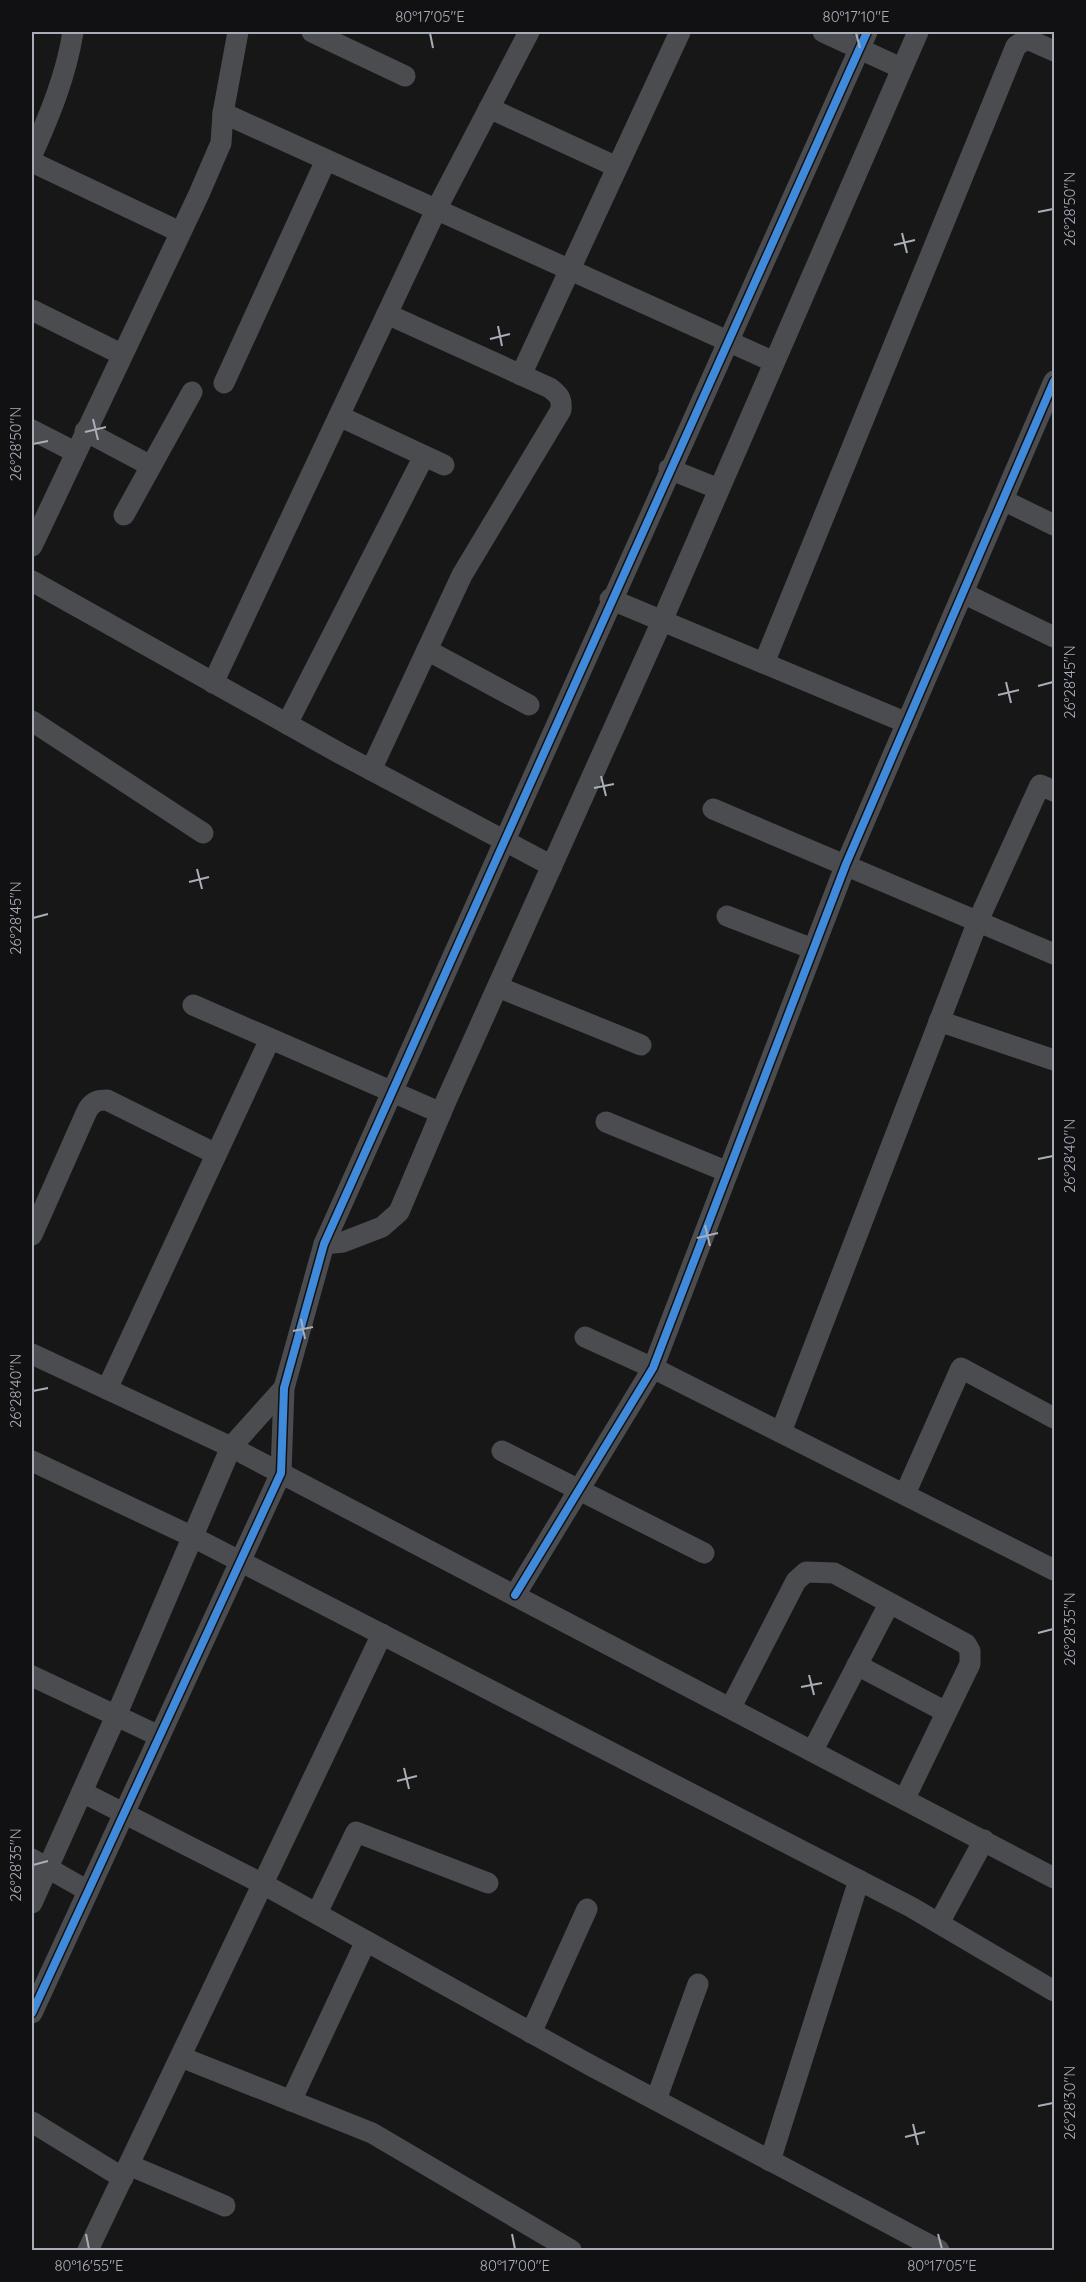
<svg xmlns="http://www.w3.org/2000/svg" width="1086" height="2282" font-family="Quicksand,sans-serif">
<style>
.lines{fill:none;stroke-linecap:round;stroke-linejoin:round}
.minor{stroke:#4b4c50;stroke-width:21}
.cycleway-casing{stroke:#111113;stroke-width:11}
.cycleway{stroke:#408adc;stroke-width:8}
.ticks{fill:none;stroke:#a8adb8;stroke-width:2}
.neatline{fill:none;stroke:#a8adb8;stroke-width:2}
.ticks-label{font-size:15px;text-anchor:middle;fill:#a8adb8}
</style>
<rect width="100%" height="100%" fill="#171717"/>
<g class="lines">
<!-- minor -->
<g class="minor">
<polyline points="238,32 223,113 774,362"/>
<polyline points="312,32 405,76"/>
<polyline points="823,32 901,68"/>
<polyline points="489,108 617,167"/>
<path d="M32 155C50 114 66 76 73 32"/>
<polyline points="32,162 180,232"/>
<polyline points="32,310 121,354"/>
<polyline points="521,375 680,32"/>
<polyline points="224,383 326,160"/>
<polyline points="339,416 444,465"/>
<polyline points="32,430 75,452"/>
<polyline points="85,431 151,466"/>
<polyline points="669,469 719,489"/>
<polyline points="1003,500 1054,525"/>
<polyline points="124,515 192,392"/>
<polyline points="32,546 199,194 221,143 223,113"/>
<polyline points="32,581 341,754 552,866"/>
<polyline points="963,593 1054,637"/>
<polyline points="610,599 907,723"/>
<polyline points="427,650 529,705"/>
<polyline points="764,663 1016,46 1027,39 1054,51"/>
<polyline points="213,683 436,210 529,32"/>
<polyline points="32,721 203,833"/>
<polyline points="287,724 424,456"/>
<path d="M371 770 462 575 561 410C562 398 559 395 550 388L387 314"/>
<polyline points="713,809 1054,954"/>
<polyline points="727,916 813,949"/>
<polyline points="498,987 641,1045"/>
<polyline points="193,1005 441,1113"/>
<polyline points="939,1021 1054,1060"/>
<polyline points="606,1122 728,1172"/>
<path d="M32 1235 87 1111C92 1102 97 1100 107 1100L216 1154"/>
<polyline points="324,1244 343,1242 382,1227 399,1212 446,1101 662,621 918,32"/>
<polyline points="585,1337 653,1368 1054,1570"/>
<polyline points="32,1354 231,1447 1054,1878"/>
<polyline points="107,1389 270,1039"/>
<polyline points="781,1432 978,921 1040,785 1054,791"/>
<polyline points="502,1451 704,1553"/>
<polyline points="32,1461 191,1536 911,1907 1054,1991"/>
<polyline points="905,1494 961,1368 1054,1418"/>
<polyline points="515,1595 653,1368 846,864 1054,381"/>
<polyline points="857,1665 946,1712"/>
<polyline points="32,1676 159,1736"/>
<polyline points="731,1707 796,1581 806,1572 834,1573 966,1644 970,1651 970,1664 905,1798"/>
<polyline points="813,1750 889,1604"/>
<polyline points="82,1792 263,1884 588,2064 939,2250"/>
<polyline points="32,1859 88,1891"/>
<polyline points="32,1903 116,1716 231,1447 284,1388"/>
<polyline points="317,1913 356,1832 488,1883"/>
<polyline points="939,1923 984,1840"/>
<polyline points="32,2013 281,1473 284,1388 324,1244 867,32"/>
<polyline points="531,2033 587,1909"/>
<polyline points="181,2057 372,2133 571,2250"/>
<polyline points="656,2100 698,1984"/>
<polyline points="291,2101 366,1941"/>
<polyline points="32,2122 123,2178"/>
<polyline points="770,2161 859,1880"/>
<polyline points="129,2165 225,2206"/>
<polyline points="88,2250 382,1634"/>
</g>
<!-- cycleway casing -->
<g class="cycleway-casing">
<g id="cycleway">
<polyline points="515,1595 653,1368 846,864 1054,381"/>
<polyline points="32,2013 281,1473 284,1388 324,1244 867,32"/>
</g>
</g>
<!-- cycleway -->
<use href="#cycleway" class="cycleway"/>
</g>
<!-- ticks -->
<path class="ticks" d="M430 33 433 48M856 33 860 48M1038 212 1053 209M902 233 907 253M894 245 915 240M498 326 502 346M490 339 510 334M93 419 98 440M85 432 106 427M33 444 48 441M1006 682 1011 703M1038 686 1053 682M998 695 1019 690M601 776 606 796M594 788 614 784M197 869 202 889M189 882 209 877M33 918 48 914M1038 1159 1053 1156M705 1225 710 1246M697 1238 718 1233M301 1319 305 1339M293 1331 313 1327M33 1391 48 1388M1038 1633 1053 1629M809 1675 814 1695M801 1687 822 1683M404 1768 409 1789M397 1781 417 1776M33 1865 48 1861M1038 2106 1053 2103M913 2124 918 2145M905 2137 925 2132M86 2234 89 2249M512 2234 515 2249M938 2234 942 2249"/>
<!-- border -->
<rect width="1086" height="2282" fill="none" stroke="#111113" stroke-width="66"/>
<rect x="33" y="33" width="1020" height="2216" class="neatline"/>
<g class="ticks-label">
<text x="430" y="22">80°17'05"E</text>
<text x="856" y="22">80°17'10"E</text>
<text transform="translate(1070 209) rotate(-90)" y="5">26°28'50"N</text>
<text transform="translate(16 444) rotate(-90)" y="5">26°28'50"N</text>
<text transform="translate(1070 682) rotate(-90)" y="5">26°28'45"N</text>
<text transform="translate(16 918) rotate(-90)" y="5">26°28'45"N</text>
<text transform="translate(1070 1156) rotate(-90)" y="5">26°28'40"N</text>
<text transform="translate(16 1391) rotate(-90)" y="5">26°28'40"N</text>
<text transform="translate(1070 1629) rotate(-90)" y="5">26°28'35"N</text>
<text transform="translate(16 1865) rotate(-90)" y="5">26°28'35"N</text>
<text transform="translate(1070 2103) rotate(-90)" y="5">26°28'30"N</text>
<text x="89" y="2271">80°16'55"E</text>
<text x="515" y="2271">80°17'00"E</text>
<text x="942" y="2271">80°17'05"E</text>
</g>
</svg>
